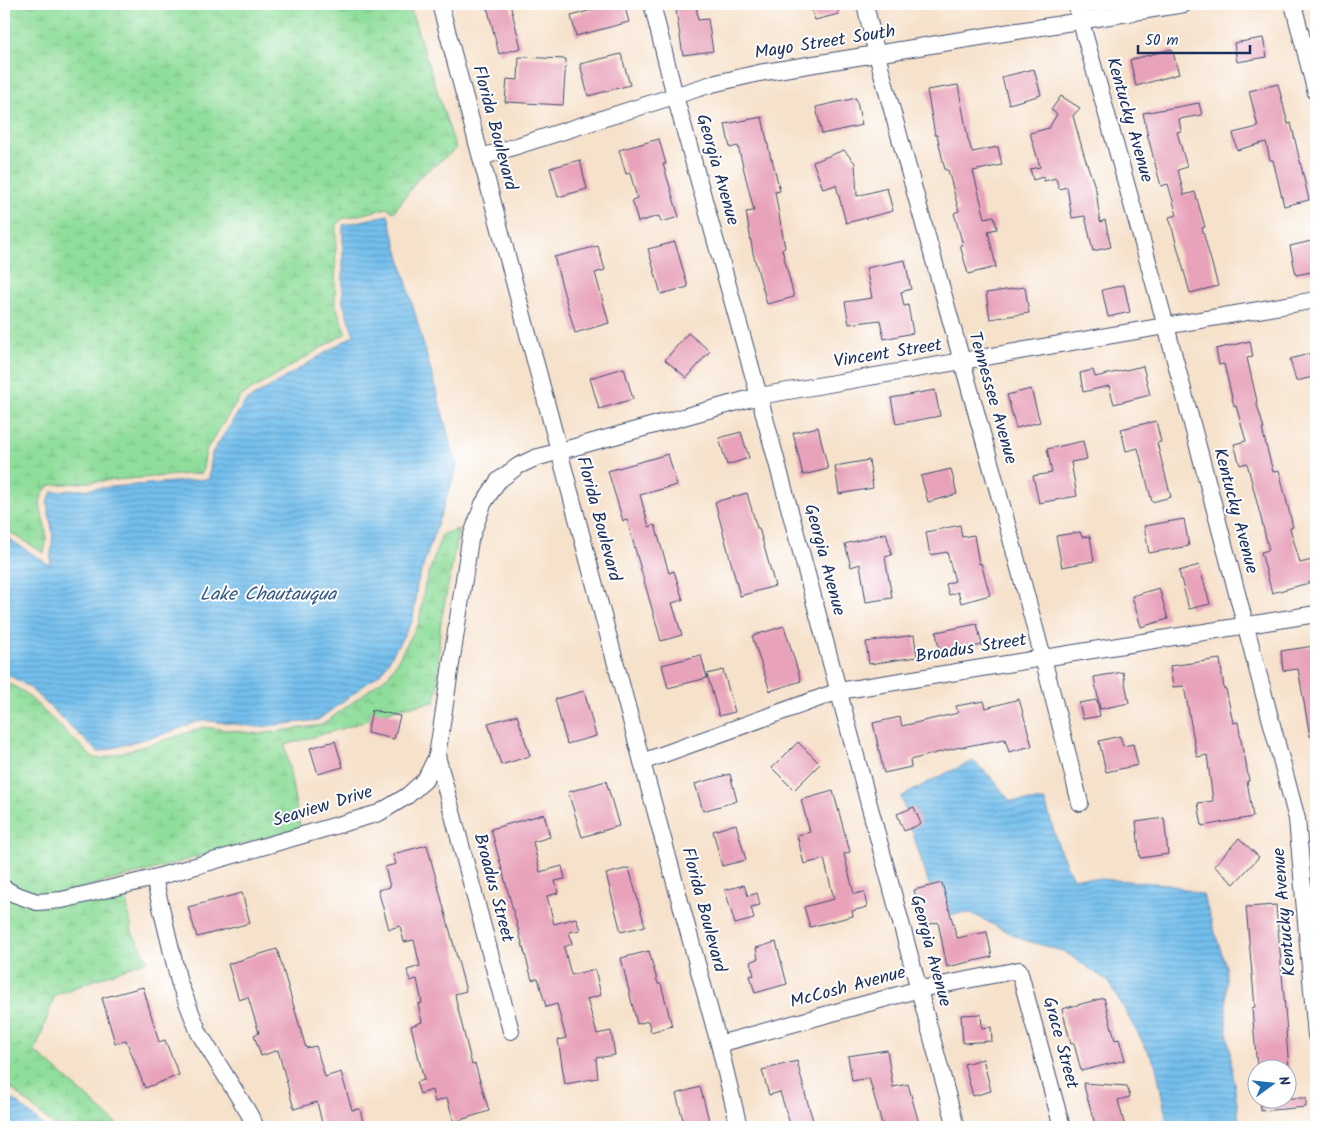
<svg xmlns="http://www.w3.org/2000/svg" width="1320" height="1131" font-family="Kalam,sans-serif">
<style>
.wetland{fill:url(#wetland-marsh);stroke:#56867c}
.water{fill:url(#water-rules);stroke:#4777a6}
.building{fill:#e8a3ba}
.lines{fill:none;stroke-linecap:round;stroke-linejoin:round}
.street-casing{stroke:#3c4a6e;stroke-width:18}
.street{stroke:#fff;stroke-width:16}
.labels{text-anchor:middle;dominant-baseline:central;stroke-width:4;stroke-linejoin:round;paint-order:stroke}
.street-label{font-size:18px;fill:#1b2f5e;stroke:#fff}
.water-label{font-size:19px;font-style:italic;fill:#355a89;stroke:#fff}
</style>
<defs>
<pattern id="wetland-marsh" width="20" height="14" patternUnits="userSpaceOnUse" patternTransform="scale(1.25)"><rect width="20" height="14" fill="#90de9b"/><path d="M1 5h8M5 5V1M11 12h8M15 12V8" fill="none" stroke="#7cbf88"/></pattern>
<pattern id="water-rules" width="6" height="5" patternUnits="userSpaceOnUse" patternTransform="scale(1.25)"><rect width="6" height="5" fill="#73bfed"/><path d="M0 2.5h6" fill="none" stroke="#5e9cc3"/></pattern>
</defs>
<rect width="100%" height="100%" fill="#fff"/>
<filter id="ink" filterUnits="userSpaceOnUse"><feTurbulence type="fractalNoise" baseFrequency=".02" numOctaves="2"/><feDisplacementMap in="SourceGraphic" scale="10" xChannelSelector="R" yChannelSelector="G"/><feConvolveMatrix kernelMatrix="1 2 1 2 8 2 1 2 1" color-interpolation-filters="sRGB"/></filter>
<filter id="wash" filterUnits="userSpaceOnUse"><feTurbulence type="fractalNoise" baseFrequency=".0096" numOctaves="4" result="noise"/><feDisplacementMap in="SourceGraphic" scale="20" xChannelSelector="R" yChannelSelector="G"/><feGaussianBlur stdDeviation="1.12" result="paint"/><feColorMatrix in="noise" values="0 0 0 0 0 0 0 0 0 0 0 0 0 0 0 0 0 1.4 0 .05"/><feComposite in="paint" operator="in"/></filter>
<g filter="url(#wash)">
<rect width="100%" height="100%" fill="#f6e1ca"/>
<!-- wetland -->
<g class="wetland">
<path d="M4 4H411V11L456 149 419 177 394 212 387 208 342 219 336 225 335 304 346 333 241 396 206 450 202 473 51 485C32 498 44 514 46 533 47 539 45 546 44 553L11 533 4 514Z"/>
<polygon points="459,529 440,627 438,683 435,702 400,708 351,726 285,745 300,828 152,870 61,893 38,894 18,887 4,878 4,681 24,692 92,757 100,759 172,738 203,727 260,734 322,725 389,675 419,623 425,585 442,534"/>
<polygon points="125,893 132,932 148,960 55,995 35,1052 47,1061 120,1127 55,1127 10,1087 4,1086 4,897"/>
</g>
<!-- water -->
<g class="water">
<polygon points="388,215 457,467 417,584 413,620 382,672 318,720 259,727 202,720 170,732 98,752 29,687 4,672 4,536 50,565 53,534 47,503 52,492 209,479 212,453 245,402 354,335 343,303 343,225"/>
<polygon points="973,761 991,777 1010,801 1045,801 1059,848 1072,877 1169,884 1203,895 1226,967 1226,1022 1240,1127 1168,1127 1156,1066 1109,982 1065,952 1021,939 971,913 939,915 901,797 938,777"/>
<polygon points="4,1093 6,1093 45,1127 4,1127"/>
</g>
<g id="blocks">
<!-- building -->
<g class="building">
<polygon points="496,4 510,4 521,48 499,54 487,6"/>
<polygon points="601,4 624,4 629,22 576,36 571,16 602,7"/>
<polygon points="675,4 696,4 698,20 708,19 713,51 683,55"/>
<polygon points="810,4 836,4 839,14 815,20"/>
<polygon points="1263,38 1267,57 1237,62 1234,43"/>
<polygon points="1172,49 1179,74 1136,86 1130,60"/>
<polygon points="621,54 630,85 588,96 580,64"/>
<polygon points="519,57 566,59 563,105 505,102 507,79 518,80"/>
<polygon points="1034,69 1041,95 1009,104 1002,77"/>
<polygon points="1278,84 1288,124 1291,123 1309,200 1284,206 1273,160 1270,160 1266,142 1237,150 1233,133 1258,127 1249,91"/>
<polygon points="958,85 968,139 972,152 998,147 1002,165 973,171 985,218 994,216 997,229 988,231 996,267 968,274 960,245 963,245 954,213 959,211 948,170 945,170 937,135 935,135 927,90"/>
<polygon points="1061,96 1080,108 1073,116 1084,155 1096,190 1100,222 1105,220 1111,247 1093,251 1085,216 1072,218 1067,187 1059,189 1056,178 1044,181 1043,177 1033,180 1030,169 1040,167 1030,133 1049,128 1057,114 1051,110"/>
<polygon points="856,98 862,125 822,134 816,107"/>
<polygon points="1199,103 1202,115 1179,119 1181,131 1177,132 1187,167 1178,170 1184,195 1195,192 1205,227 1202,228 1218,286 1190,293 1169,217 1177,215 1168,184 1161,186 1148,137 1143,113"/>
<polygon points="762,117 771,159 772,159 780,191 775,192 785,248 782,249 794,297 767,304 753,253 746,212 754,211 738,146 730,148 725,124"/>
<polygon points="659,139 666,164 663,164 679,217 661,222 659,216 638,222 632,200 637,198 630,173 626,174 619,150"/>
<polygon points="844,150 855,163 857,196 887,188 893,211 846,223 836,185 823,189 813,162"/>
<polygon points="580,160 587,189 558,197 550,168"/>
<polygon points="1316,240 1316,271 1296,275 1290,246"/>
<polygon points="675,242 688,287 661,294 648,249"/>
<polygon points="598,246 605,270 595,273 609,323 575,333 554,257"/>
<polygon points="905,260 911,289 901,292 904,306 908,305 913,333 884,339 880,320 849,324 845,302 872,298 866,268"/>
<polygon points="1124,285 1130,312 1108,317 1102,290"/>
<polygon points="1025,287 1029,313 990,319 986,293"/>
<polygon points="688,333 710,351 687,378 665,360"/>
<polygon points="1250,341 1253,357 1247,358 1257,401 1256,401 1264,429 1262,429 1273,472 1279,470 1293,527 1290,528 1300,563 1316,559 1316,581 1272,593 1261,552 1269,550 1247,463 1240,465 1234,444 1246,441 1236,406 1234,406 1224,364 1219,365 1216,349"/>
<polygon points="1316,352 1316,373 1313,374 1313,377 1296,381 1290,359"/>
<polygon points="1143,366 1150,395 1114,404 1109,386 1083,392 1080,373 1093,370 1095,377"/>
<polygon points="624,368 633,399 599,409 590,378"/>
<polygon points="1031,389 1040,422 1016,428 1007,395"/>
<polygon points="935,390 940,416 896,424 891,398"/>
<polygon points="1156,421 1161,442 1157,443 1171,497 1152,502 1138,448 1126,451 1121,429"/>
<polygon points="818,427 828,469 803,475 793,433"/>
<polygon points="741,432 749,458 727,465 719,438"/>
<polygon points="1083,441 1087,459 1071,462 1077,496 1039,503 1033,476 1052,473 1047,449"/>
<polygon points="668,454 677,485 640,495 649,527 655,525 669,573 674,571 683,600 672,603 682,635 661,641 627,520 623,521 608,471"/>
<polygon points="869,460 873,488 839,494 835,466"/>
<polygon points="951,469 957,494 928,502 921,476"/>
<polygon points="747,493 757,528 759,528 775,586 740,596 715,502"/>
<polygon points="1184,519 1189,546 1149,553 1144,526"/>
<polygon points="960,525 962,537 974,535 979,564 981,563 990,595 961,603 958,592 949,595 946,584 955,581 947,552 930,555 926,532"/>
<polygon points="1080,532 1082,537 1090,536 1094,561 1062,567 1056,536"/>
<polygon points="886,533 892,555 885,557 892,598 866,602 860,564 851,567 845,544"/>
<polygon points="1199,565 1210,604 1189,609 1179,571"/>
<polygon points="1159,588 1168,619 1141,627 1132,596"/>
<polygon points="977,624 982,645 940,654 936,632"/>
<polygon points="784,626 801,681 770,691 752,636"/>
<polygon points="914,635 917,657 869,664 866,642"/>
<polygon points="1314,646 1316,662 1316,736 1310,736 1298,669 1283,671 1281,651"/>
<polygon points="701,655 707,678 668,688 662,665"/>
<polygon points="1220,659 1224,689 1226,689 1233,723 1238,722 1243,752 1244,752 1249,781 1247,781 1253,817 1202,826 1198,803 1213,801 1207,755 1197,757 1184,686 1173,687 1170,666"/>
<polygon points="723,670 735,712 719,716 707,674"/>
<polygon points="1123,672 1129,703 1100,709 1094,677"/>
<polygon points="584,691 596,736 567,744 555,699"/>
<polygon points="1019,699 1032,746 1009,752 1005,739 956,748 910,760 911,767 884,773 873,723 900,717 902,726 958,713 956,706 984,701 986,708"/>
<polygon points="1097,700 1100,716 1083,719 1079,703"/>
<polygon points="372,710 400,716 394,739 367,733"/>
<polygon points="517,715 530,756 501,765 488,723"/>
<polygon points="1120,736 1123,746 1133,744 1138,765 1106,772 1099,741"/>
<polygon points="335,741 343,767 318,774 310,748"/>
<polygon points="798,742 820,764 794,790 772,768"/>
<polygon points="730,774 737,801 703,811 695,784"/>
<polygon points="606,781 619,826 582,837 568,792"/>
<polygon points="833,791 850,852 844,854 854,894 864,892 867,907 852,911 853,916 810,927 804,907 834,899 824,859 804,864 797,835 810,832 801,800"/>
<polygon points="914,807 921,824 904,831 897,814"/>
<polygon points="544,814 550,837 533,842 540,872 562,866 565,879 555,881 558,893 547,896 554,924 576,918 580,930 569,932 572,944 564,947 571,975 595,969 601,995 587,999 597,1034 611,1031 615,1055 596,1058 598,1078 565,1084 558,1040 566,1038 557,1004 546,1007 538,978 532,980 491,829"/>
<polygon points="1164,818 1168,854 1140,858 1136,822"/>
<polygon points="736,824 746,860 722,866 713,831"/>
<polygon points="1239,838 1259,857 1234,884 1214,866"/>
<polygon points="427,845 466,991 455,994 457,1005 472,1065 475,1064 489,1111 454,1122 447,1098 435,1102 432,1090 420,1094 416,1082 424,1080 411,1026 422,1022 418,1004 422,1003 417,979 410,981 407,970 420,966 414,940 404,942 400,926 389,929 378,890 390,887 385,867 396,864 393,854"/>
<polygon points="629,868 645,926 621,932 606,874"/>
<polygon points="942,883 957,938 987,932 992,957 947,967 938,922 924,926 914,890"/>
<polygon points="744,885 748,896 757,893 760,905 751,907 754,919 735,924 725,890"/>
<polygon points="242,893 250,923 197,937 188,907"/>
<polygon points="1276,905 1287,1032 1286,1032 1289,1068 1257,1068 1252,1008 1255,1007 1246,907"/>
<polygon points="776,942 787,984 755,993 750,976 754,975 750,962 758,959 756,948"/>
<polygon points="277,949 306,1048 316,1046 325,1077 341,1072 352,1110 360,1109 364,1127 323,1127 317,1102 294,1109 278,1050 261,1056 254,1035 259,1033 248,997 239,1000 228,964"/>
<polygon points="649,951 658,984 661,984 672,1026 651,1032 648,1021 637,1024 621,958"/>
<polygon points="143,987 159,1042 165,1040 179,1075 145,1088 126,1040 115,1043 102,998"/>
<polygon points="1104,998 1115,1040 1119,1039 1125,1060 1081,1071 1074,1043 1071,1044 1062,1009"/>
<polygon points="981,1014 982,1028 991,1027 992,1041 963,1043 961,1015"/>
<polygon points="887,1050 893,1087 908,1084 920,1127 883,1127 869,1078 852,1081 848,1056"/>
<polygon points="983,1059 991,1091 973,1096 964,1064"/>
<polygon points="797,1061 806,1097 815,1127 791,1127 780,1092 769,1095 762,1070"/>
<polygon points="1083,1083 1127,1086 1130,1097 1118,1100 1125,1127 1096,1127"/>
<polygon points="700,1087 711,1127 685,1127 676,1094"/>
<polygon points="1260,1098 1306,1098 1306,1107 1261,1111"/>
</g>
</g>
</g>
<g filter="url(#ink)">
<use href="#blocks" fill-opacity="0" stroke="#3c4a6e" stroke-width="1"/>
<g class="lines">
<!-- street casing -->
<g class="street-casing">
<g id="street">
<polyline points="440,4 642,762 719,1044 739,1127"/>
<polyline points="652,4 675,96 759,396 956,1127"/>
<path d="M865 4 877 55C945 304 1018 553 1080 803"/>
<polyline points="1076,4 1166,326 1297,819 1316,1036"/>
<polyline points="1293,4 1316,93"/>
<polyline points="482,157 712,84 759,73 1184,4"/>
<polyline points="437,756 511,1031"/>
<polyline points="642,762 839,691 1316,614"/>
<polyline points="154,878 179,982 199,1033 248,1112 256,1127"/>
<polyline points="4,888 14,894 37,902 62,900 154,878 379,813 407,796 425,780 437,756 470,540 483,504 498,481 518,466 535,458 759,396 1316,300"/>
<polyline points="719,1044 920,989 1019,970 1062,1127"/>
</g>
</g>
<!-- street -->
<use href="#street" class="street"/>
</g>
</g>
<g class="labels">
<!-- street labels -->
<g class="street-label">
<text transform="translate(825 43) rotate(-9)">Mayo Street South</text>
<text transform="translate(1129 120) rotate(74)">Kentucky Avenue</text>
<text transform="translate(494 128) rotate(75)">Florida Boulevard</text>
<text transform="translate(717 170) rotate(74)">Georgia Avenue</text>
<text transform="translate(888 354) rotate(-9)">Vincent Street</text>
<text transform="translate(992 398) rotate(74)">Tennessee Avenue</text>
<text transform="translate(1235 511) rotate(75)">Kentucky Avenue</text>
<text transform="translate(598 519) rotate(75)">Florida Boulevard</text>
<text transform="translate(824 560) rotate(75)">Georgia Avenue</text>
<text transform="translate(971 649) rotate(-9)">Broadus Street</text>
<text transform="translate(323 807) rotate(-17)">Seaview Drive</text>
<text transform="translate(493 888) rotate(75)">Broadus Street</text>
<text transform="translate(703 910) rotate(75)">Florida Boulevard</text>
<text transform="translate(1285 912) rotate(-95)">Kentucky Avenue</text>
<text transform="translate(930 951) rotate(75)">Georgia Avenue</text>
<text transform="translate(848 988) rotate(-15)">McCosh Avenue</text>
<text transform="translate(1060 1043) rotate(75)">Grace Street</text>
</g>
<!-- water labels -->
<g class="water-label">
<text x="268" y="595">Lake Chautauqua</text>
</g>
</g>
<!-- margin -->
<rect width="1320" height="1131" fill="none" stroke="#fff" stroke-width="20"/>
<!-- north arrow -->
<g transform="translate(1272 1084) rotate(75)"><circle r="24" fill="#ffffff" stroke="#a4acbf"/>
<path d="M0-4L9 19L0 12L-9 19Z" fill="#1f6fb2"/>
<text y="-8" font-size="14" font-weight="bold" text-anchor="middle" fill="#1b2f5e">N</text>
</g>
<!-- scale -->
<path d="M1138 45v8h112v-8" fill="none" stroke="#1b2f5e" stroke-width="2.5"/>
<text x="1145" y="45" font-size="15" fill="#1b2f5e" stroke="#ffffff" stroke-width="4" paint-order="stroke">50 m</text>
</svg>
